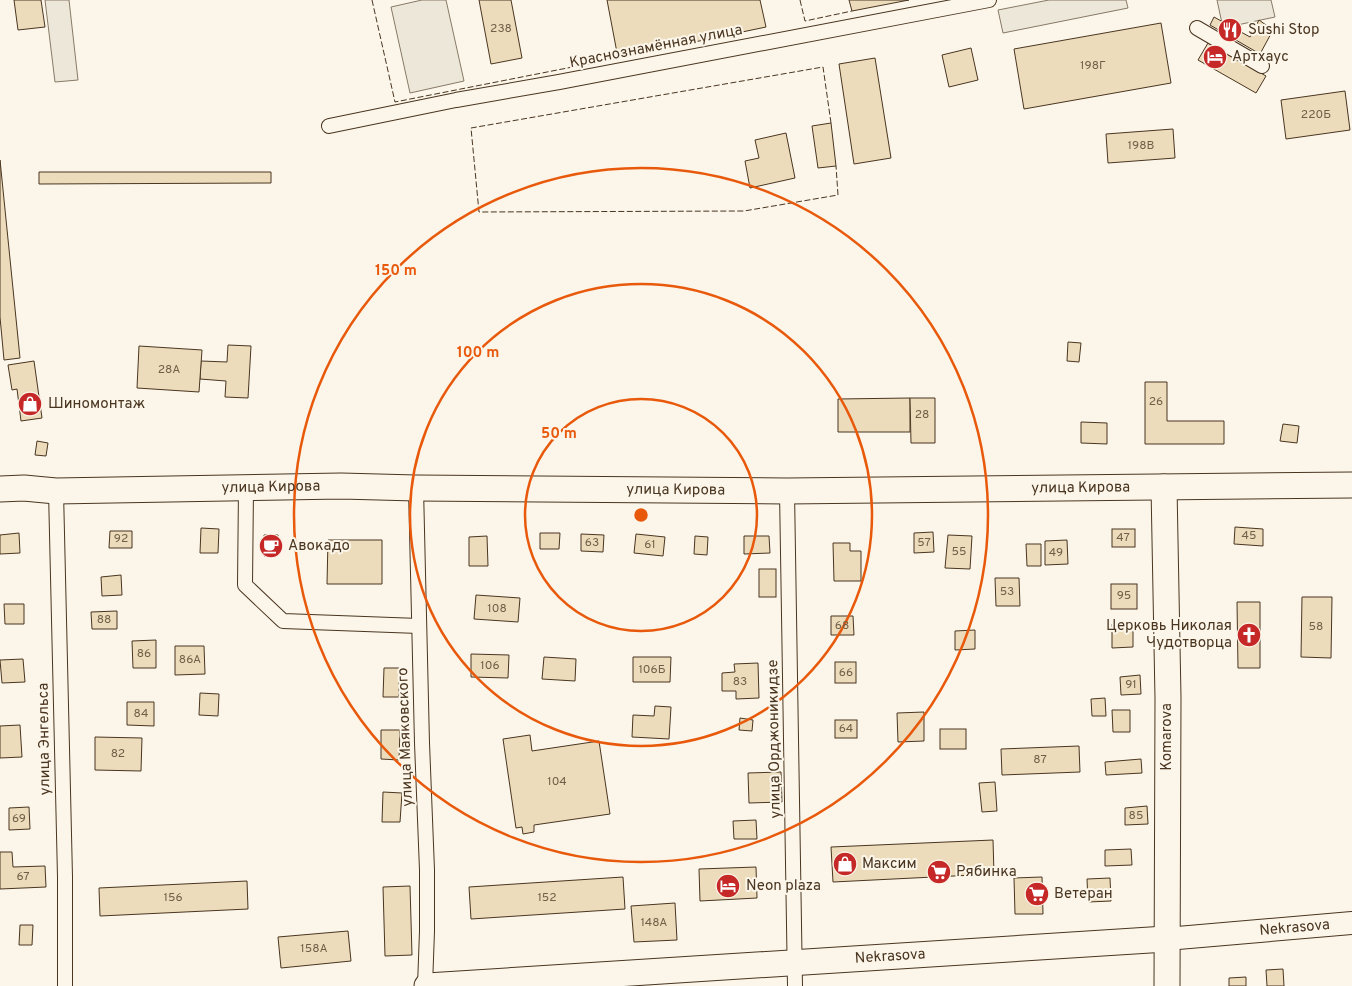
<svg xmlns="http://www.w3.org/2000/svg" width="1352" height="986" font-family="Overpass,sans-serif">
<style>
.parking{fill:#ede7d9;stroke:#887966}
.building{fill:#ecdcbc;stroke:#4a3520}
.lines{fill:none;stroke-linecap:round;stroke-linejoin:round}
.street-casing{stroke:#4a3520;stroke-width:16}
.primary-casing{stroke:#4a3520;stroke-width:24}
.highway-casing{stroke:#4a3520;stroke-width:27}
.street{stroke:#fbf6e9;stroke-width:14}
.primary{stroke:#fbf6e9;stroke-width:22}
.highway{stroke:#fbf6e9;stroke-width:25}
.fence{stroke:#4a3520;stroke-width:1;stroke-dasharray:6 2.5;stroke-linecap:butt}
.ring{fill:none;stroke:#e8590c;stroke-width:2.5}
.labels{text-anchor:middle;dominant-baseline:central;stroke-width:4;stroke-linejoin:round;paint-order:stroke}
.number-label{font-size:12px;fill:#725f47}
.poi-label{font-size:15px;fill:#4a3520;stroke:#fbf6e9;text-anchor:start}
.street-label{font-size:15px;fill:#4a3520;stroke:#fbf6e9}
.centre{fill:#e8590c;stroke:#fbf6e9;stroke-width:2.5}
.ring-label{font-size:15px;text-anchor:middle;font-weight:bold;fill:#e8590c;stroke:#fbf6e9;stroke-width:4;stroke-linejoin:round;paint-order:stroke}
</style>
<rect width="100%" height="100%" fill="#fbf6e9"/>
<!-- parking -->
<g class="parking">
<polygon points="45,0 69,0 78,80 55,82"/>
<polygon points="422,0 446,0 464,81 410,93 391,7"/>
<polygon points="1049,0 1126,0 1128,8 1003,33 998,10"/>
<polygon points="1217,0 1271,0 1275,17 1223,28"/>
</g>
<!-- building -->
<g class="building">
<polygon points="14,0 41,0 45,27 18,30"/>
<polygon points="479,0 511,0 522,58 491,64"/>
<polygon points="607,0 760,0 766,27 618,58"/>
<polygon points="849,0 909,0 852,11"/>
<polygon points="1214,17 1250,37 1259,20 1273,30 1260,54 1210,25"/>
<polygon points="1161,23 1171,83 1024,109 1014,49"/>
<polygon points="1208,43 1266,76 1256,93 1198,60"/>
<polygon points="971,48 978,80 949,87 942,55"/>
<polygon points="875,58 891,158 854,164 839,64"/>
<polygon points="1345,91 1350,130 1286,139 1281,100"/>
<polygon points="831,123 836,166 818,168 812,126"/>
<polygon points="1173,129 1175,158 1108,163 1106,134"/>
<polygon points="786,133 795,178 750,188 745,161 759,158 755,140"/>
<polygon points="0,160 20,358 4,360 0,317"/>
<polygon points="39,172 271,172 271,183 39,184"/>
<polygon points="1068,342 1081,343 1079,362 1067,361"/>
<polygon points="228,345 251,346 248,398 225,397 226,381 200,379 201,361 227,362"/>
<polygon points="139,346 202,350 199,392 137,388"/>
<polygon points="34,361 42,418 21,421 17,389 12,390 8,365"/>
<polygon points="1145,382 1167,382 1167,421 1224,421 1224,444 1145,444"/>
<polygon points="910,398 910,432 838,432 838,399"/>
<polygon points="910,398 935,398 935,443 911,443"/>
<polygon points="1081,422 1107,423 1107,444 1081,443"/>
<polygon points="1283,424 1299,426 1297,443 1280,441"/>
<polygon points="37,441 48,443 46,456 35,455"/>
<polygon points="1235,527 1263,529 1263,546 1234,544"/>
<polygon points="201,528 219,529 218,553 200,553"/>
<rect x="1112" y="529" width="23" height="18"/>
<polygon points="110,531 132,531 132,548 109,548"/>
<polygon points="933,532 934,552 914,553 914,533"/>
<polygon points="19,533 20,553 0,554 0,535"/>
<polygon points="540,533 560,533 559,549 540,549"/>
<polygon points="581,534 604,535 603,552 581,551"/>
<polygon points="636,534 665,537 663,556 634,553"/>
<polygon points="264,535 278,535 277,556 264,556"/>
<polygon points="948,535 972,536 970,569 945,568"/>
<polygon points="487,536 488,566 469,566 469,537"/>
<polygon points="695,536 708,537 707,555 694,554"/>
<polygon points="744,536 769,536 770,553 744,554"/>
<polygon points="328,540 382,540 382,584 327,584"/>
<polygon points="1067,540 1068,564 1045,565 1045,541"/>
<polygon points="833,543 850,543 850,551 861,551 861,581 834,581"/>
<polygon points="1026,544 1041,544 1041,566 1027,566"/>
<rect x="759" y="569" width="17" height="28"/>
<polygon points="121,575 122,595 102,596 101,577"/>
<polygon points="995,578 1019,578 1020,606 996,606"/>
<rect x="1111" y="584" width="26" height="25"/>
<polygon points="476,595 520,598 518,622 474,619"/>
<polygon points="1302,597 1332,597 1331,658 1301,657"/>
<polygon points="1237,602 1260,602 1260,668 1238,668"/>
<polygon points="4,604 24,604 24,624 5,624"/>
<polygon points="117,611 117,629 92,629 91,612"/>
<polygon points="831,616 853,616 854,635 831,635"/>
<polygon points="1112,624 1133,624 1133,647 1112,648"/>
<polygon points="975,630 975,649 955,650 955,631"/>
<polygon points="156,640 156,668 133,668 132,641"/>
<polygon points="175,646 204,646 205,674 175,675"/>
<polygon points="471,654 509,655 508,678 471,677"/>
<polygon points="544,657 576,659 575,681 542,679"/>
<polygon points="633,657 671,657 670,682 633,682"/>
<polygon points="23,659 25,682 2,683 0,660"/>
<rect x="835" y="662" width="21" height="21"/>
<polygon points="758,663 759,698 736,699 736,691 722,691 722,673 735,672 734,664"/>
<polygon points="384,668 399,668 399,697 383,697"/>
<polygon points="1140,675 1141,694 1121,695 1120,677"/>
<polygon points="200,693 219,694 218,716 199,715"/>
<polygon points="1105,698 1106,716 1092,716 1091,699"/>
<polygon points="127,702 154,702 154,726 127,725"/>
<polygon points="655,706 671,707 669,739 632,737 633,715 654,716"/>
<polygon points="1112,710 1130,710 1130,732 1113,732"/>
<polygon points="924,712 924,741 898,742 897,713"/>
<polygon points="740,718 753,720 752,731 739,730"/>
<rect x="835" y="720" width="22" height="18"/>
<polygon points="20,725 22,757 0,758 0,726"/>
<rect x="940" y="729" width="26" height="20"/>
<polygon points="381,730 400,730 399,760 381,759"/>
<polygon points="530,735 532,751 599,741 610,814 534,825 534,832 523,834 522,827 516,828 503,739"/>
<polygon points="95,737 142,738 141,771 95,770"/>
<polygon points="1079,746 1080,772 1002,775 1001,749"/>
<polygon points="1141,759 1142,773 1106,775 1105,762"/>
<polygon points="781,772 782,802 749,803 748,773"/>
<polygon points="995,782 997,811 982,812 979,783"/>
<polygon points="383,792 402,793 400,822 382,822"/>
<polygon points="1147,806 1148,824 1125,825 1125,808"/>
<polygon points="29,807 30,829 9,830 9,808"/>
<polygon points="756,820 757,839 734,839 733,821"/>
<polygon points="993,840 994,874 833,882 831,847"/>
<polygon points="1131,849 1132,865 1105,866 1105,850"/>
<polygon points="0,852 12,852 13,867 45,866 46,887 0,889"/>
<polygon points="756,867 757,898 700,901 699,869"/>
<polygon points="623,877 625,909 471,919 469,887"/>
<polygon points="1042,877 1043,914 1015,914 1014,878"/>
<polygon points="1110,878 1111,901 1088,902 1087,879"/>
<polygon points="247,881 248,909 100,916 99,888"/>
<polygon points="410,886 412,955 385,956 383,887"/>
<polygon points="675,903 677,940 634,942 631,906"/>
<polygon points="20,925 33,925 32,945 19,945"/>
<polygon points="348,931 351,961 281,968 278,937"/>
<polygon points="1283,969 1284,986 1267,986 1266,970"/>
<polygon points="1246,977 1246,986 1229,986 1229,978"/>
</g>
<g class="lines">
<!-- street casing -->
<g class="street-casing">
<g id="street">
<polyline points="1197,28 1262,66"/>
<polyline points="329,126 456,100 559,82 989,0"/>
<polyline points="246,488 245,585 283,621 419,626"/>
<polyline points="416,488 422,743 427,870 427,931 425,986"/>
<polyline points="56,491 65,877 65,986"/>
<polyline points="787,491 795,986"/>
</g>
</g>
<!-- primary casing -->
<g class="primary-casing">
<g id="primary">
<path id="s1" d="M1166 939 1352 923"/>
</g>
</g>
<!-- highway casing -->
<g class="highway-casing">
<g id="highway">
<polyline points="1164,487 1168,698 1167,986"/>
<path id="s2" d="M0 489 24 488 56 491 341 486 416 488 787 491 1352 485"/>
<path id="s3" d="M427 986 1166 939"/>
</g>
</g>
<!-- street -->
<use href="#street" class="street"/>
<!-- primary -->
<use href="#primary" class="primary"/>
<!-- highway -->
<use href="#highway" class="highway"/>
<!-- fence -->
<g class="fence">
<polyline points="372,0 395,102 618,58"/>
<polyline points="800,0 805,21 852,11"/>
<polyline points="831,123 823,67 471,128 479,212 744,211 838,195 836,166"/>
</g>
</g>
<!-- distance rings -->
<g class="ring">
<circle cx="641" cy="515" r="116"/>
<circle cx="641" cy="515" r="231"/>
<circle cx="641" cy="515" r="347"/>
</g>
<!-- icons -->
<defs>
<g id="restaurant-disc" transform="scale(1.25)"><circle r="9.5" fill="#c62828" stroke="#fbf6e9"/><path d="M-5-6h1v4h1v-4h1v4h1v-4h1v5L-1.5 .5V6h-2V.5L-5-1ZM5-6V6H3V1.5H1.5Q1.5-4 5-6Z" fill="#fff"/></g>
<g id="hotel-disc" transform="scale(1.25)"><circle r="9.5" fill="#c62828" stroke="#fbf6e9"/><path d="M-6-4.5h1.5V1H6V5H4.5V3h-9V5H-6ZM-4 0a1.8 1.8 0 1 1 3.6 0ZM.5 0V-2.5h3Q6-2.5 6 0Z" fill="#fff"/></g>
<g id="shop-disc" transform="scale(1.25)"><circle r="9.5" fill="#c62828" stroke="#fbf6e9"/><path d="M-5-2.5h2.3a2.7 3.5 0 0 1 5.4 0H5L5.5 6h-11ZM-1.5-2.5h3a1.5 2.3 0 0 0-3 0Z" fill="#fff"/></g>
<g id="cafe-disc" transform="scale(1.25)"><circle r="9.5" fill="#c62828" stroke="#fbf6e9"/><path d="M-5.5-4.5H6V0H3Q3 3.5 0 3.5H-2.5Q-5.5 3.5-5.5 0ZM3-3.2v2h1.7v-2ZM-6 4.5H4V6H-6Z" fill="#fff"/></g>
<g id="church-disc" transform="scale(1.25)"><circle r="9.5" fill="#c62828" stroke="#fbf6e9"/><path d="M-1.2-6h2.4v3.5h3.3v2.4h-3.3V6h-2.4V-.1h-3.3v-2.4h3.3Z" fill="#fff"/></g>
<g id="supermarket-disc" transform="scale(1.25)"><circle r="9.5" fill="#c62828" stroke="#fbf6e9"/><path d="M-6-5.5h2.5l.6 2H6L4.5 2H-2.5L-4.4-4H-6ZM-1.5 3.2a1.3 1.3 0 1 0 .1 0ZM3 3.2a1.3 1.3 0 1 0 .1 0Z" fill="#fff"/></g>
</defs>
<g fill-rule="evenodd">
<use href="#restaurant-disc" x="1230" y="30"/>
<use href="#hotel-disc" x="1215" y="57"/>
<use href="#shop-disc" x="30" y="404"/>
<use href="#cafe-disc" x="271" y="546"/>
<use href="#church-disc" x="1249" y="635"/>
<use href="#shop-disc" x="845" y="864"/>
<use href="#supermarket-disc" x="939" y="872"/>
<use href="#hotel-disc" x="728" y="886"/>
<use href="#supermarket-disc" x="1037" y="894"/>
</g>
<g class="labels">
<!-- number labels -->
<g class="number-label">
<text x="501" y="29">238</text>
<text x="1093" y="66">198Г</text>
<text x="1316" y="115">220Б</text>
<text x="1141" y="146">198В</text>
<text x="169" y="370">28А</text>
<text x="1156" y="402">26</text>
<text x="922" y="415">28</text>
<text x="1249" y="536">45</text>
<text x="1123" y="538">47</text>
<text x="121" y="539">92</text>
<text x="592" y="543">63</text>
<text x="924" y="543">57</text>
<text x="650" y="545">61</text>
<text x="959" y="552">55</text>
<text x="1056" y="553">49</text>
<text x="1007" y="592">53</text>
<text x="1124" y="596">95</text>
<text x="497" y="609">108</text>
<text x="104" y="620">88</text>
<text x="842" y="626">68</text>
<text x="1316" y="627">58</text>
<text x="144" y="654">86</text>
<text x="190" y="660">86А</text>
<text x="490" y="666">106</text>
<text x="652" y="670">106Б</text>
<text x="846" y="673">66</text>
<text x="740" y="682">83</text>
<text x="1131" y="685">91</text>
<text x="141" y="714">84</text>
<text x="846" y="729">64</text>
<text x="118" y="754">82</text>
<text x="1040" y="760">87</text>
<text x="557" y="782">104</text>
<text x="1136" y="816">85</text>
<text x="19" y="819">69</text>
<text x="23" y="877">67</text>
<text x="173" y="898">156</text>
<text x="547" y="898">152</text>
<text x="654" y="923">148А</text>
<text x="314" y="949">158А</text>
</g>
<!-- poi labels -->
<g class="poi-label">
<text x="1248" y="30">Sushi Stop</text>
<text x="1232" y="57">Артхаус</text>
<text x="48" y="404">Шиномонтаж</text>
<text x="288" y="546">Авокадо</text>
<text x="1232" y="626" text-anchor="end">Церковь Николая<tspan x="1232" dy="17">Чудотворца</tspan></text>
<text x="862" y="864">Максим</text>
<text x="956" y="872">Рябинка</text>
<text x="746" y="886">Neon plaza</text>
<text x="1054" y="894">Ветеран</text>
</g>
<!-- street labels -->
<g class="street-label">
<text transform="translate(656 47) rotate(-11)">Краснознамённая улица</text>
<text stroke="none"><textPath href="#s2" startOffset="271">улица Кирова</textPath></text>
<text stroke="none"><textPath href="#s2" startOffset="1081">улица Кирова</textPath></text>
<text stroke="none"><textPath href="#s2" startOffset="676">улица Кирова</textPath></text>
<text transform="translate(406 737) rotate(-92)">улица Маяковского</text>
<text transform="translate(1167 737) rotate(-90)">Komarova</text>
<text transform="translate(45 739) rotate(-91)">улица Энгельса</text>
<text transform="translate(775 739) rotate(-91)">улица Орджоникидзе</text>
<text stroke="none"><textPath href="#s1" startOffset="129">Nekrasova</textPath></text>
<text stroke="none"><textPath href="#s3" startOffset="464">Nekrasova</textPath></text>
</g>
</g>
<circle cx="641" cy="515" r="8" class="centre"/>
<g class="ring-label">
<text x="396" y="275">150 m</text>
<text x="478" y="357">100 m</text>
<text x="559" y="438">50 m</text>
</g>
</svg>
